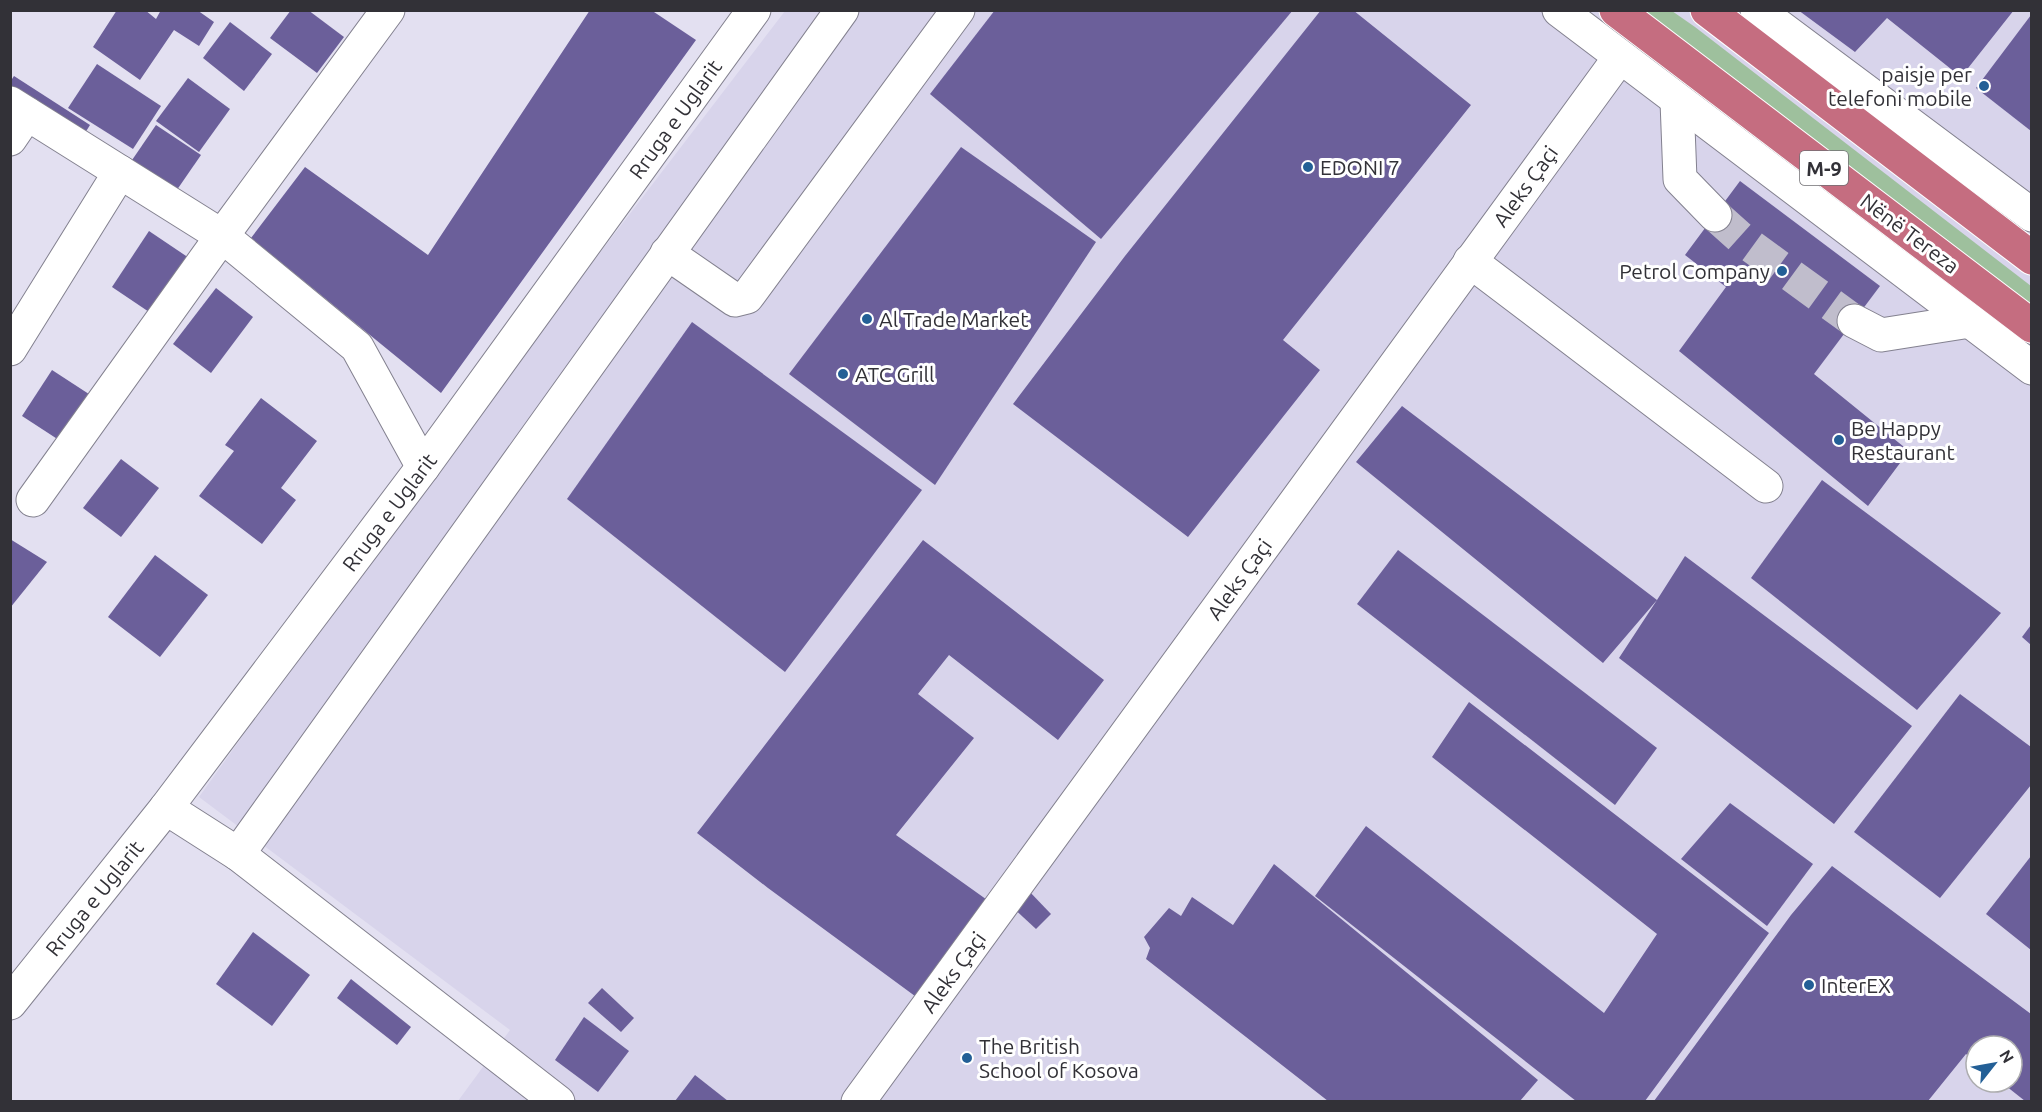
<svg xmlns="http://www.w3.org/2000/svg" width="2042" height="1112" font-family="Ubuntu,sans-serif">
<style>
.built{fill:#d8d4eb;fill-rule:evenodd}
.green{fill:#9ec09d}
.building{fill:#6b5f9a}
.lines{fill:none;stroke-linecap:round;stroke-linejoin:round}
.minor-tunnel{stroke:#c0bdcc;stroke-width:33;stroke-dasharray:33 16;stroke-linecap:butt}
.minor-casing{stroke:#83818f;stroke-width:35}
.highway-casing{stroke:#fff;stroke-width:35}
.minor{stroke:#fff;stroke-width:33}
.highway{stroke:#c56d80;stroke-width:33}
.poi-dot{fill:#235f96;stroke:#fff;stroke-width:2}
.labels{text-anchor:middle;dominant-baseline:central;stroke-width:6;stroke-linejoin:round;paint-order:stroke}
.shield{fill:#fff;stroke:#706f73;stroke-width:1.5}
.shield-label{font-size:20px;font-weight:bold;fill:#323137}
.poi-label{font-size:21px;fill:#323137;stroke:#fff;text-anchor:start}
.street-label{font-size:21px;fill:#323137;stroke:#fff}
</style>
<rect width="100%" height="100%" fill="#e3e0f1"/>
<!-- built -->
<path class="built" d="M785 11H2031V1101H458L510 1030 199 797 430 475ZM1976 1046H2012V1082H1976Z"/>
<!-- green -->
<polygon class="green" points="1640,11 1672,11 1695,27 2031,286 2031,311"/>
<!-- building -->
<g class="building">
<polygon points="117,10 145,10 156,19 161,10 197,10 214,22 199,46 174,30 140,80 93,47"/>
<polygon points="291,10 308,10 344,37 317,73 270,38"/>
<polygon points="590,10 651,10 696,40 441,393 251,238 305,167 428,255"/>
<polygon points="995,10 1293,10 1101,239 930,94"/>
<polygon points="1321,10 1353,10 1471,105 1283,340 1320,370 1188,537 1013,404 1125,256"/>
<polygon points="1798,10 2014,10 1961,77 1887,18 1855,52"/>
<polygon points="2031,15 2031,131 1976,88"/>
<polygon points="230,22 272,54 244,91 203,58"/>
<polygon points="97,64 161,106 133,149 68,108"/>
<polygon points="14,76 90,125 78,144 10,100 10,82"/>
<polygon points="188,78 230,109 199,152 156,121"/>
<polygon points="156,125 201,155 172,197 128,166"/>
<polygon points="961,147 1096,242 935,485 789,374"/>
<polygon points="1740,181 1880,286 1814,374 1909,451 1868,506 1679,351 1726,287 1685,255"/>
<polygon points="149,231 195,262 158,318 112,287"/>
<polygon points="216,288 253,317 211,373 173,344"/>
<polygon points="692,322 922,490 785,672 567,499"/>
<polygon points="52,370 95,398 65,444 22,416"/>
<polygon points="261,398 317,441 281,488 296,500 262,544 199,496 234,451 225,445"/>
<polygon points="1402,406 1657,600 1685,556 1912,726 1834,824 1619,658 1657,600 1603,663 1356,462"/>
<polygon points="121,459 159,488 121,537 83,508"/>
<polygon points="1822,480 2001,613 1917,710 1751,578"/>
<polygon points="10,539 47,562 10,608"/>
<polygon points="923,540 1104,680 1058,740 949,655 918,694 974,738 896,835 990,902 919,999 768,888 697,833"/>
<polygon points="1398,550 1657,748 1615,805 1357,604"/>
<polygon points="155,555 208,595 160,657 108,617"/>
<polygon points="2031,625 2031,645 2022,637"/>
<polygon points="1960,694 2031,747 2031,785 1940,898 1854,832"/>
<polygon points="1469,702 1769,933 1645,1101 1576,1101 1315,896 1366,826 1604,1013 1657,934 1432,757"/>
<polygon points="1730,803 1813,864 1767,926 1681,859"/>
<polygon points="2031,856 2031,950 1986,914"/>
<polygon points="1274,864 1538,1080 1520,1101 1328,1101 1146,959 1150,948 1144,937 1169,908 1181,916 1192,897 1233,925"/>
<polygon points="1832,866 2031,1014 2031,1101 2025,1101 2001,1082 2012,1082 2012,1046 1976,1046 1976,1062 1966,1054 1928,1101 1654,1101 1791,915"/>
<polygon points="1027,889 1051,914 1036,929 1010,905"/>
<polygon points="253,932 310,975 272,1026 216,984"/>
<polygon points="351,979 411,1027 397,1045 337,998"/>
<polygon points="602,988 634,1018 621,1032 588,1003"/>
<polygon points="584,1017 629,1051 598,1092 555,1060"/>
<polygon points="695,1075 728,1101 675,1101"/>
</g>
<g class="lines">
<!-- minor-tunnel -->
<polyline class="minor-tunnel" points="1715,215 1744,241 1854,321"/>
<!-- minor casing -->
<g class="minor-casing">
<g id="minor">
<polyline points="1559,10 2032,368"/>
<polyline points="1757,10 2032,215"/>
<polyline points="1677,101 1680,179 1715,215"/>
<polyline points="10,103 222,236 357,347 423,467"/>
<polyline points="10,139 27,114"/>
<polyline points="667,253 735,300 747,297 958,10"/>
<polyline points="1470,261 1766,486"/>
<polyline points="1854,321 1881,335 1970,321"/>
<polyline points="10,349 120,172"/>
<polyline points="33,500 222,236 388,10"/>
<polyline points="166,808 238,854 558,1102"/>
<polyline points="238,854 842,10"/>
<polyline points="10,1003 166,808 423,467 754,10"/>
<polyline points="858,1102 1620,57"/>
</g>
</g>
<!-- highway casing -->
<g class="highway-casing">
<g id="highway">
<polyline points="1616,10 2032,326"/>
<polyline points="1707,10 2032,258"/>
</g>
</g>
<!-- minor -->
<use href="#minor" class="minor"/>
<!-- highway -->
<use href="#highway" class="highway"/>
</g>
<!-- markers -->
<g class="poi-dot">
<circle cx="1984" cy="86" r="6"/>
<circle cx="1308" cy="167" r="6"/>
<circle cx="1782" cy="271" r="6"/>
<circle cx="867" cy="319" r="6"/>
<circle cx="843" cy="374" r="6"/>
<circle cx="1839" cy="440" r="6"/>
<circle cx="1809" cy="985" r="6"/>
<circle cx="967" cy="1058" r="6"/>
</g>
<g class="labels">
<!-- shield labels -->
<rect class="shield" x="1800" y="151" width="48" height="34" rx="4.5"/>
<g class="shield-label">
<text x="1824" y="168">M-9</text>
</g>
<!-- poi labels -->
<g class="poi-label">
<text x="1972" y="74" text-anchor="end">paisje per<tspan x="1972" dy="24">telefoni mobile</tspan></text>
<text x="1320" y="167">EDONI 7</text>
<text x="1770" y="271" text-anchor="end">Petrol Company</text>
<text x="879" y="319">Al Trade Market</text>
<text x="855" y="374">ATC Grill</text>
<text x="1851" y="428">Be Happy<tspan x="1851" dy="24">Restaurant</tspan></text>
<text x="1821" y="985">InterEX</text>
<text x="979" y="1046">The British<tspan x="979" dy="24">School of Kosova</tspan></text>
</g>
<!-- street labels -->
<g class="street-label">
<text transform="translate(675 119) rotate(-54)">Rruga e Uglarit</text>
<text transform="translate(1525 186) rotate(-54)">Aleks Çaçi</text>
<text transform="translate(1910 233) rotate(37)">Nënë Tereza</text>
<text transform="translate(389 512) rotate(-53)">Rruga e Uglarit</text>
<text transform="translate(1239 579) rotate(-54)">Aleks Çaçi</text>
<text transform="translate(94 898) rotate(-51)">Rruga e Uglarit</text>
<text transform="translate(953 972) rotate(-54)">Aleks Çaçi</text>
</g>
</g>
<!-- border -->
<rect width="2042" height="1112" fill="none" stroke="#323137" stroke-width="24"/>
<!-- north arrow -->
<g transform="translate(1994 1064) rotate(59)"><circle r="28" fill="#ffffff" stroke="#adadaf" stroke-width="1.5"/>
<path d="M0-4.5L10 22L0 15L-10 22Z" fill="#235f96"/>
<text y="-9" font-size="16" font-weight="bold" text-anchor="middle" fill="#323137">N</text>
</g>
</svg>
